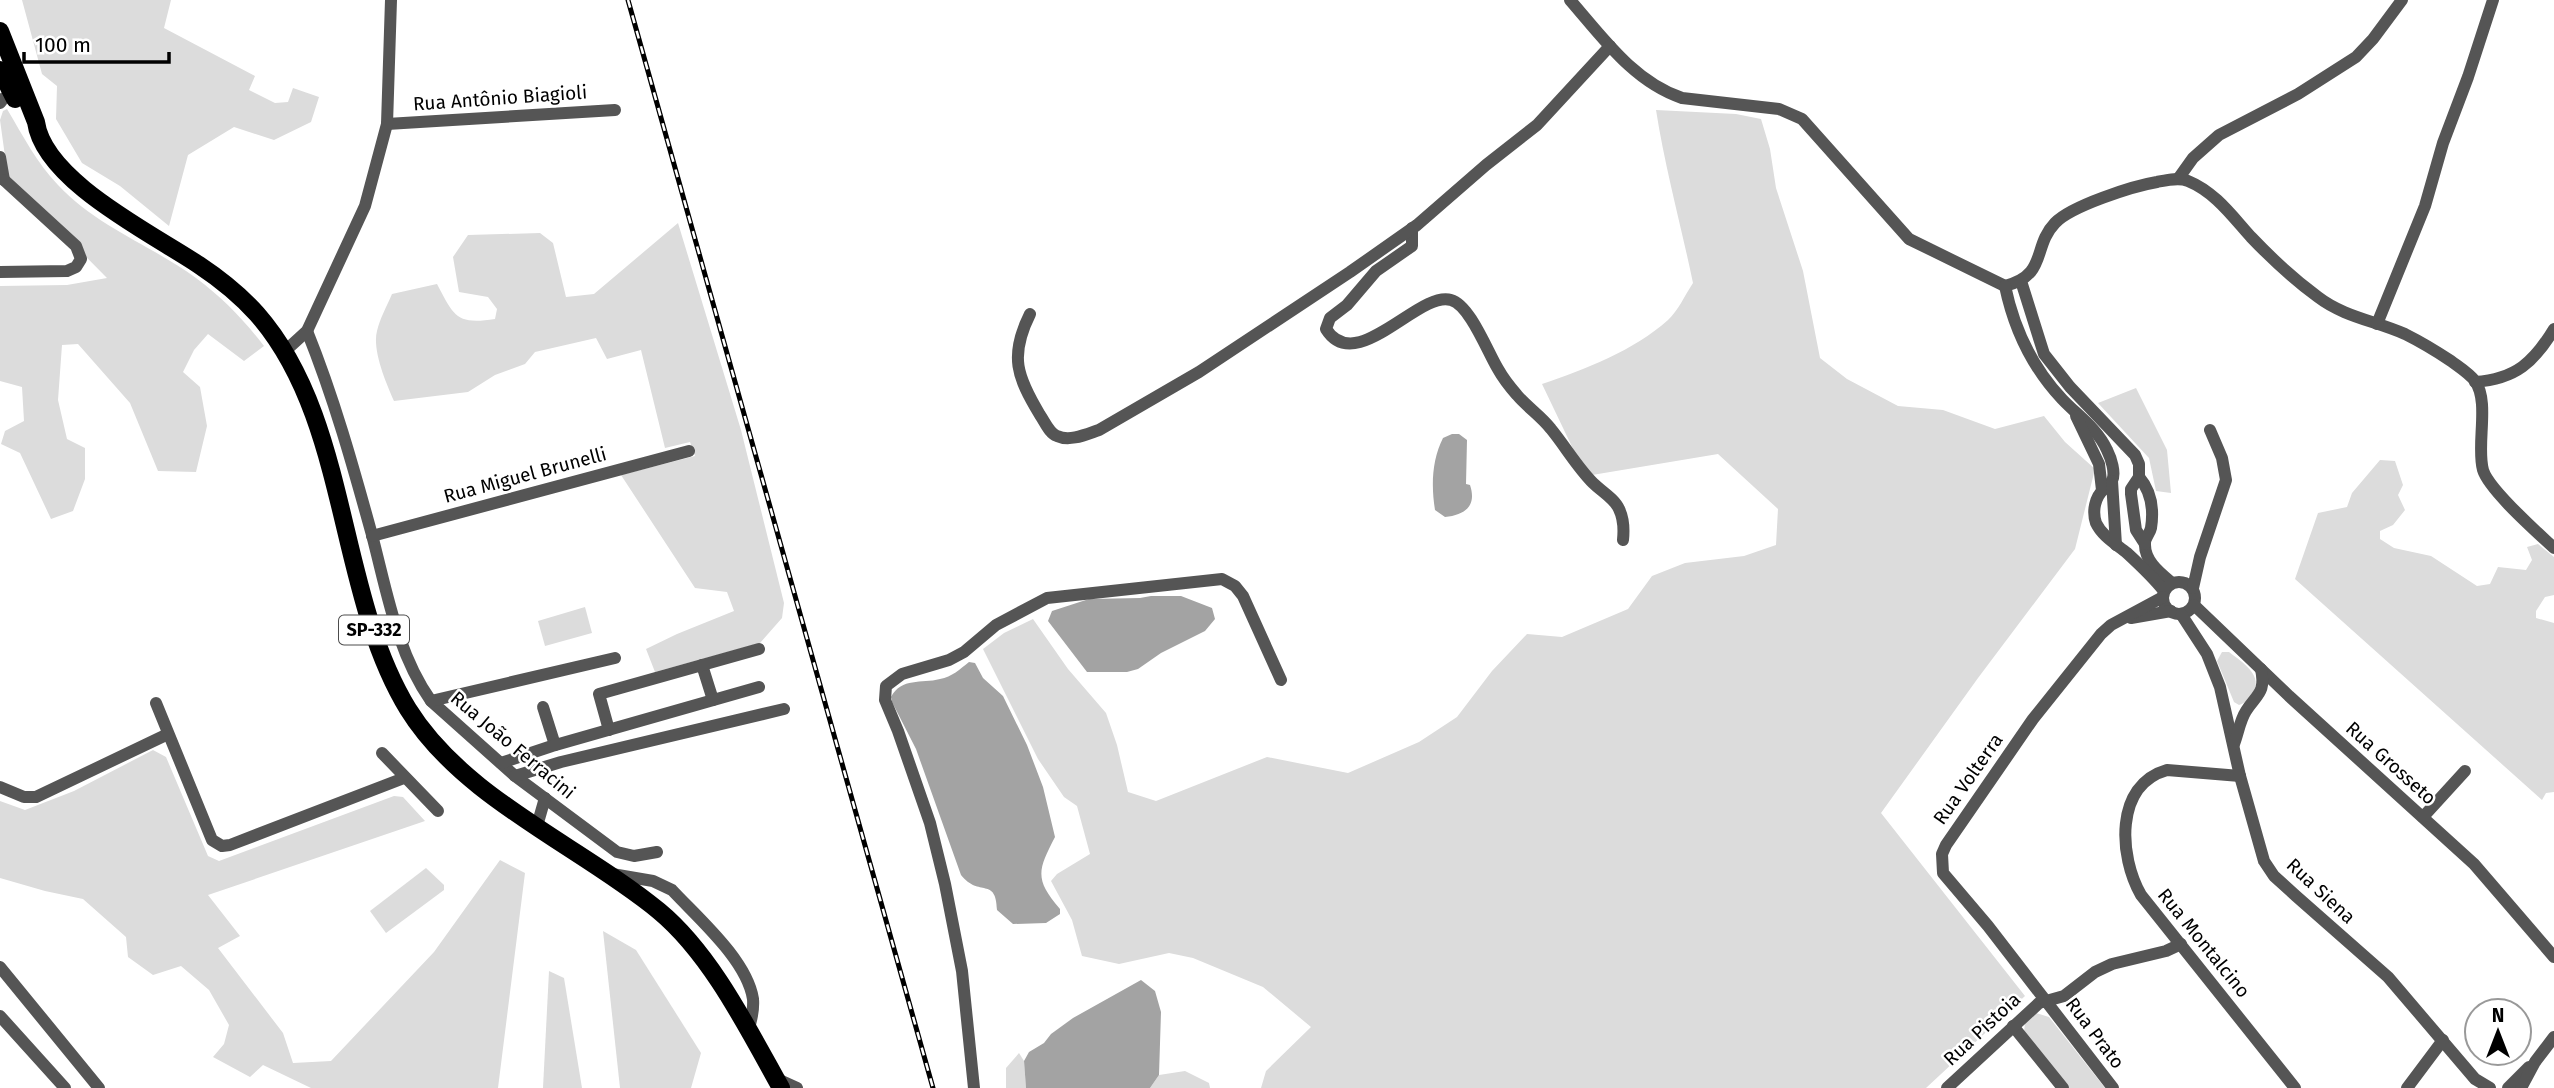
<svg xmlns="http://www.w3.org/2000/svg" width="2554" height="1088" font-family="'Fira Sans',sans-serif">
<style>
.green{fill:#dcdcdc}
.water{fill:#a3a3a3}
.lines{fill:none;stroke-linecap:round;stroke-linejoin:round}
.minor{stroke:#555;stroke-width:12}
.primary{stroke:#000;stroke-width:18}
.rail-casing{stroke:#000;stroke-width:5}
.rail{stroke:#fff;stroke-width:2.5;stroke-dasharray:8;stroke-linecap:butt}
.labels{text-anchor:middle;dominant-baseline:central;stroke-width:5;stroke-linejoin:round;paint-order:stroke}
.shield{fill:#fff;stroke:#4c4c4c;stroke-width:2}
.shield-label{font-size:18px;font-weight:bold;fill:#000}
.street-label{font-size:19px;fill:#000;stroke:#fff}
</style>
<rect width="100%" height="100%" fill="#fff"/>
<!-- green -->
<g class="green">
<polygon points="22,0 171,0 164,28 255,76 249,90 275,103 288,102 293,88 319,97 311,122 274,140 234,127 188,155 169,226 120,186 82,163 56,119 57,86 42,74"/>
<path d="M7 109C23 136 37 163 58 185 97 227 151 245 196 278 224 299 243 319 264 346L244 361 208 334 194 350 183 372 200 387 207 426 196 472 158 471 130 403 78 344 62 345 58 400 67 439 85 448V479L73 511 51 519 20 453 1 444 5 431 24 421 22 387 0 381V286L67 285 107 278 8 178 0 120 3 111Z"/>
<path d="M1656 110 1736 114 1761 119 1770 149 1776 188 1803 271 1820 358 1847 379 1898 406 1943 410 1995 429 2044 416 2065 442 2095 469 2075 549 1978 678 1881 813 2025 996 1926 1088H1261L1266 1071 1311 1027 1263 987 1193 958 1169 953 1119 964 1082 956 1072 920 1051 881 1057 874 1090 854 1077 806 1064 797 1038 759 983 649 1004 633 1033 619 1068 669 1106 713 1117 745 1128 792 1156 801 1267 757 1348 773 1419 742 1457 717 1492 671 1527 634 1562 637 1628 609 1652 576 1685 563 1744 556 1776 545 1778 509 1718 454 1586 476 1542 384C1586 369 1633 351 1668 320 1678 311 1685 295 1693 283 1681 225 1665 168 1656 110Z"/>
<path d="M678 223 741 430 784 603 782 618 760 643 655 672 646 649 677 634 734 611 727 592 695 588 621 475 695 456 690 442 665 448 641 350 607 359 596 338 535 352 525 364 495 375 468 392 394 401C386 383 372 350 377 331 380 318 387 306 392 294L437 284C454 316 456 325 495 319L497 309 488 297 459 292 453 257 468 235 540 233 553 243 566 297 594 294Z"/>
<polygon points="2136,388 2167,450 2171,493 2156,491 2149,458 2098,403"/>
<polygon points="2380,460 2395,461 2403,485 2398,495 2405,510 2393,525 2380,531 2380,539 2394,548 2431,556 2477,586 2490,584 2498,567 2526,570 2532,560 2527,547 2538,544 2554,557 2554,595 2545,597 2536,611 2536,618 2554,623 2554,792 2546,793 2542,800 2295,579 2318,513 2347,507 2352,493"/>
<polygon points="585,607 592,633 545,646 538,621"/>
<path d="M2222 652H2229C2242 662 2265 676 2252 694 2249 699 2245 703 2239 705L2234 702 2217 661Z"/>
<polygon points="153,750 166,757 208,856 219,861 394,796 403,797 425,821 208,895 240,936 218,948 283,1033 293,1063 331,1061 434,952 500,860 525,873 498,1088 311,1088 263,1065 250,1077 213,1057 224,1044 229,1025 209,990 181,966 153,975 128,957 126,937 83,899 45,891 0,878 0,801 25,810 74,791"/>
<polygon points="426,868 444,885 444,890 386,933 370,911"/>
<polygon points="603,931 636,950 701,1053 691,1088 620,1088"/>
<polygon points="549,971 564,978 582,1088 543,1088"/>
<polygon points="2036,1013 2049,1017 2105,1088 2067,1088 2024,1034 2025,1021"/>
<polygon points="1019,1053 1024,1061 1026,1088 1006,1088 1006,1068"/>
<polygon points="1185,1071 1209,1083 1210,1088 1150,1088 1159,1075"/>
</g>
<!-- water -->
<g class="water">
<path d="M1452 434H1459L1467 440 1466 484 1470 485C1477 506 1465 515 1445 517L1435 510C1431 485 1432 460 1443 438Z"/>
<polygon points="1151,596 1181,596 1212,608 1215,619 1205,631 1161,653 1138,669 1127,672 1087,672 1048,621 1052,611 1089,599 1140,598"/>
<path d="M969 662 975 663 983 678 1003 696 1027 745 1043 787 1055 837C1038 870 1034 879 1060 909V914L1046 923 1013 924 997 910C996 876 979 898 961 875L916 749 892 702 891 697C902 677 921 684 940 679 952 677 960 669 969 662Z"/>
<polygon points="1141,980 1155,991 1161,1012 1159,1075 1150,1088 1026,1088 1024,1061 1029,1052 1044,1043 1051,1034 1073,1018"/>
</g>
<g class="lines">
<!-- minor -->
<g class="minor">
<path d="M1570 0C1603 38 1634 82 1682 98L1779 109 1802 119 1909 239 2005 286"/>
<polyline points="0,103 4,98 13,96"/>
<polyline points="387,124 615,110"/>
<polyline points="0,157 4,180"/>
<polyline points="2178,179 2193,158 2219,135 2298,94 2356,57 2373,39 2402,0"/>
<path d="M1412 228V246L1376 271 1347 305 1330 318 1326 329C1356 377 1419 290 1451 300 1470 305 1488 353 1498 369 1503 378 1510 387 1517 395 1527 407 1541 416 1551 429 1565 446 1577 467 1593 483 1601 491 1615 499 1619 509 1624 519 1624 530 1623 540"/>
<polyline points="0,272 67,271 76,267 81,259 76,246 4,180"/>
<path d="M2021 281 2044 354 2070 387 2135 455 2139 464V477C2151 491 2154 509 2151 528 2150 533 2145 538 2145 543 2144 561 2160 573 2172 583"/>
<path d="M2005 286C2048 275 2032 247 2055 223 2071 206 2133 186 2157 182 2167 180 2179 177 2188 181 2215 192 2232 216 2251 237 2271 258 2295 280 2318 297 2344 317 2376 321 2405 334 2421 342 2436 351 2451 361 2459 367 2469 373 2475 381 2490 402 2476 445 2483 470 2489 490 2537 532 2554 548"/>
<path d="M2005 286C2014 329 2031 366 2062 399 2078 416 2097 428 2107 450 2111 458 2116 473 2112 481 2110 485 2106 486 2104 489 2095 497 2092 511 2096 523 2102 536 2116 544 2127 553 2140 565 2153 577 2164 591"/>
<path d="M1030 314C1009 356 1017 377 1040 415 1045 422 1049 433 1057 436 1070 442 1087 434 1099 430L1199 372 1350 272 1417 225 1486 165 1537 125 1610 46"/>
<polyline points="2377,324 2425,206 2443,143 2468,77 2493,0"/>
<path d="M307 331C334 398 353 466 372 535 387 592 397 653 431 701L515 776 617 852 634 856 657 852"/>
<polyline points="284,352 307,331 365,206 387,124 391,0"/>
<path d="M2475 382C2516 379 2534 362 2554 329"/>
<polyline points="2076,416 2099,464 2102,490"/>
<polyline points="2139,477 2131,489 2131,494 2136,530 2145,544"/>
<polyline points="2112,481 2116,545"/>
<polyline points="372,536 689,451"/>
<circle cx="2179" cy="598" r="16"/>
<polyline points="2193,588 2200,557 2226,480 2222,458 2210,430"/>
<polyline points="2194,605 2289,696 2474,864 2554,957"/>
<polyline points="2181,614 2207,654 2220,687 2240,776 2264,861 2274,876 2296,896 2388,977 2475,1079 2490,1088"/>
<polyline points="2131,618 2171,611"/>
<polyline points="702,665 713,700"/>
<polyline points="431,701 615,658"/>
<polyline points="156,703 212,840 222,846 230,845 404,778"/>
<polyline points="543,707 555,745"/>
<polyline points="609,730 599,694 759,649"/>
<path d="M2234 744C2238 734 2240 720 2246 711 2257 694 2266 693 2261 669"/>
<polyline points="382,753 438,811"/>
<polyline points="501,763 552,746 759,687"/>
<polyline points="515,776 561,762 784,709"/>
<path d="M2240 776 2167 770C2114 785 2119 857 2141 895L2295 1088"/>
<polyline points="0,787 24,797 36,797 168,734"/>
<polyline points="2423,817 2465,771"/>
<polyline points="537,826 545,798"/>
<path d="M612 874 653 881 672 890C698 918 747 960 753 999 754 1010 751 1021 748 1032"/>
<polyline points="0,967 99,1088"/>
<polyline points="0,1016 65,1088"/>
<polyline points="2013,1026 2063,1088"/>
<polyline points="775,1078 797,1088"/>
<polyline points="974,1088 962,971 945,884 930,823 898,731 885,700 886,686 902,674 949,660 964,652 996,625 1047,598 1222,579 1235,586 1243,596 1281,680"/>
<polyline points="1947,1088 2039,1003 2064,996 2095,972 2112,964 2166,951 2181,944"/>
<polyline points="2113,1088 1988,926 1943,873 1942,854 1946,845 2033,719 2101,634 2111,625 2163,597"/>
<polyline points="2407,1088 2443,1040"/>
<polyline points="2508,1088 2529,1067"/>
<polyline points="2521,1088 2535,1062 2554,1037"/>
</g>
<!-- primary -->
<g class="primary">
<path d="M0 31 36 122C44 181 153 234 199 265 220 279 240 295 257 314 350 420 336 591 408 709 463 798 580 846 659 911 711 954 748 1029 781 1088"/>
<polyline points="0,70 15,99"/>
</g>
<!-- rail casing -->
<g class="rail-casing">
<polyline id="rail" points="628,0 933,1088"/>
</g>
<!-- rail -->
<use href="#rail" class="rail"/>
</g>
<g class="labels">
<!-- shield labels -->
<rect class="shield" x="339" y="615.5" width="70" height="29" rx="5"/>
<g class="shield-label">
<text x="374" y="630">SP-332</text>
</g>
<!-- street labels -->
<g class="street-label">
<text transform="translate(500 98) rotate(-4)">Rua Antônio Biagioli</text>
<text transform="translate(525 475) rotate(-15)">Rua Miguel Brunelli</text>
<text transform="translate(513 745) rotate(40)">Rua João Ferracini</text>
<text transform="translate(2391 763) rotate(42)">Rua Grosseto</text>
<text transform="translate(1968 779) rotate(-55)">Rua Volterra</text>
<text transform="translate(2321 891) rotate(43)">Rua Siena</text>
<text transform="translate(2204 943) rotate(51)">Rua Montalcino</text>
<text transform="translate(1982 1029) rotate(-43)">Rua Pistoia</text>
<text transform="translate(2095 1033) rotate(53)">Rua Prato</text>
</g>
</g>
<!-- north arrow -->
<g transform="translate(2498 1032)"><circle r="33" fill="#ffffff" stroke="#999999" stroke-width="2"/>
<path d="M0-5L12 26L0 18L-12 26Z" fill="#000000"/>
<text y="-10" font-size="19" font-weight="bold" text-anchor="middle" fill="#000000">N</text>
</g>
<!-- scale -->
<path d="M24 52v10h145v-10" fill="none" stroke="#000000" stroke-width="3.5"/>
<text x="35" y="52" font-size="21" fill="#000000" stroke="#ffffff" stroke-width="5" paint-order="stroke">100 m</text>
</svg>
